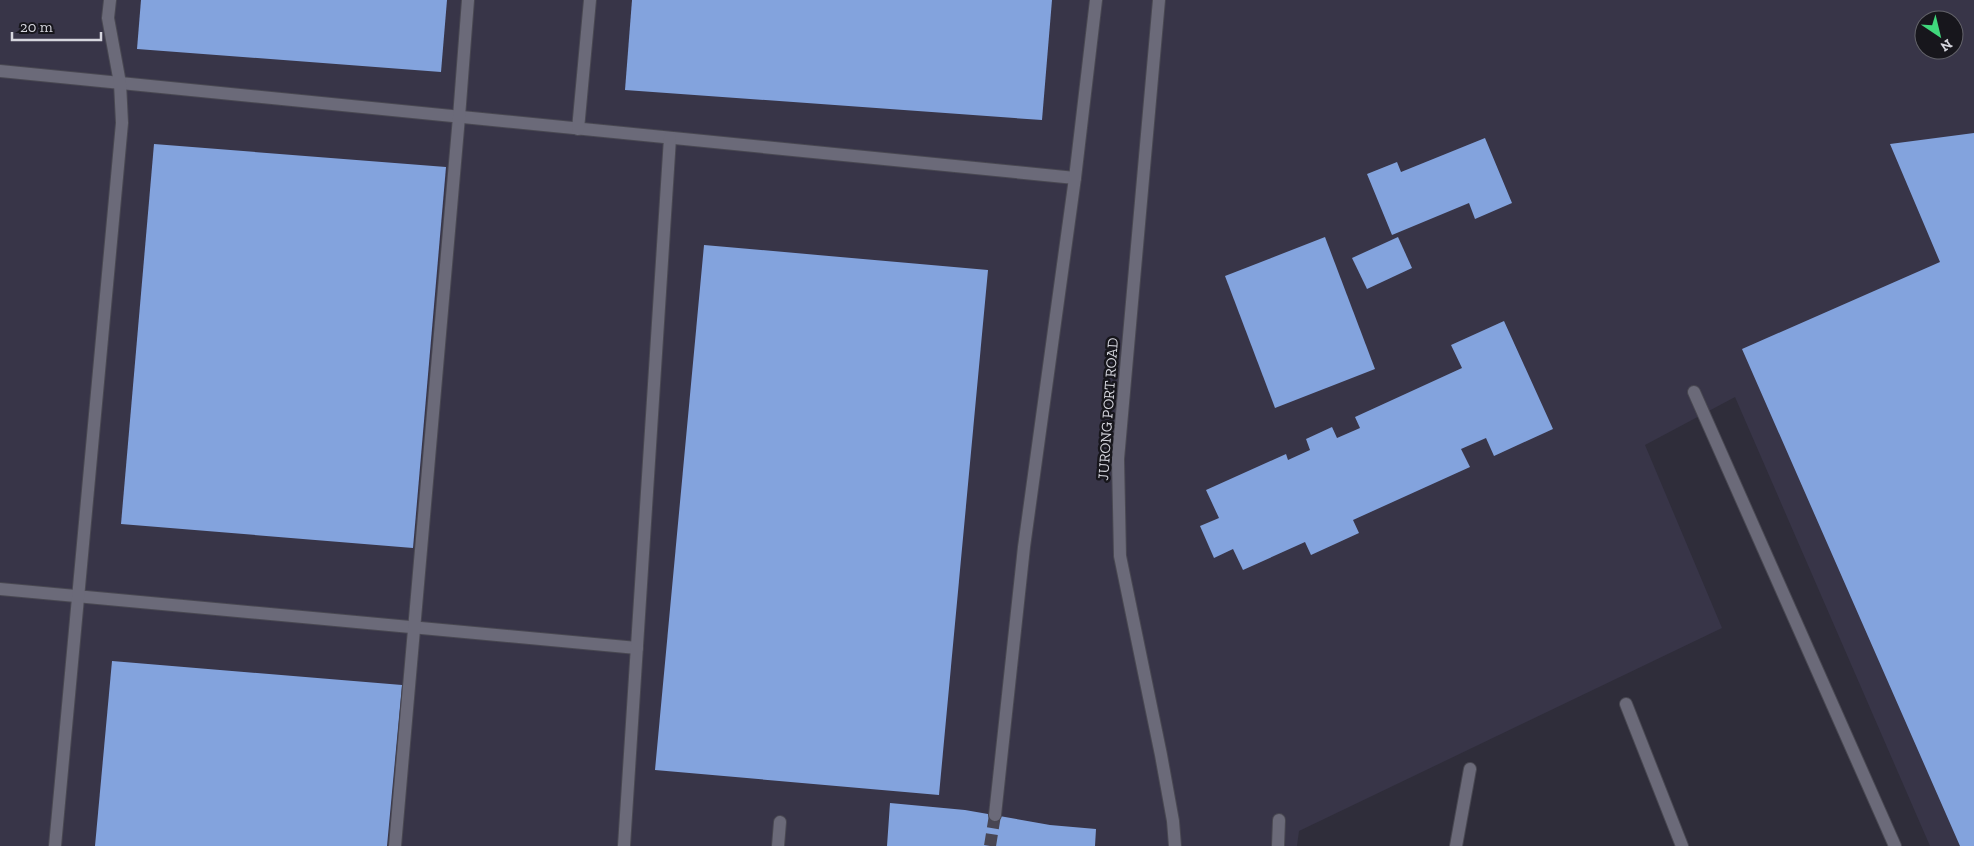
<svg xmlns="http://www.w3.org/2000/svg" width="1974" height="846" font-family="'Zilla Slab',serif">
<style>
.built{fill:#383548;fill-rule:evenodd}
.building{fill:#83a3dd}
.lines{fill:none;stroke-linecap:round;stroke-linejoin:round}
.minor-tunnel{stroke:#484653;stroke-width:12;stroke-dasharray:12 6;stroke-linecap:butt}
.minor-casing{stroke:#494852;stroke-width:14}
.minor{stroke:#6b6a79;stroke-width:12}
.labels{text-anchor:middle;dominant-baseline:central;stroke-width:5;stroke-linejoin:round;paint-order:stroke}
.street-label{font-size:15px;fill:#d6d6de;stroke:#17161c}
</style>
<rect width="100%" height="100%" fill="#2f2d3a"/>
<!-- built -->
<path class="built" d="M0 0H1974V846H1930L1735 397 1645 445 1722 628 1299 831 1297 846H0ZM1924 20H1954V50H1924Z"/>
<!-- building -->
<g class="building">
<polygon points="141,0 447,0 441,72 137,49"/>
<polygon points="632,0 1052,0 1042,120 625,90"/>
<polygon points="1974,133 1974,846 1960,846 1742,349 1940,262 1890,144"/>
<polygon points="1485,138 1512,203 1475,219 1469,203 1392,235 1367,174 1397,162 1401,172"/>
<polygon points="154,144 446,167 413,548 121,524"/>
<polygon points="1325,237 1375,369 1275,408 1225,276"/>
<polygon points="1398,237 1412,268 1367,289 1352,258"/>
<polygon points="704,245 988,270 939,795 655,770"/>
<polygon points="1504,321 1553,429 1494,456 1486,438 1461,449 1470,467 1353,520 1359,533 1311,555 1305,542 1243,570 1233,549 1214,558 1200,526 1219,518 1206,490 1286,454 1288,460 1310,450 1306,439 1332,427 1337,438 1360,428 1355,417 1462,368 1451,345"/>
<polygon points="112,661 402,685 387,846 95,846"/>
<polygon points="890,803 965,810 1050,825 1096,829 1095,846 887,846"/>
</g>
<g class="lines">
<!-- minor-tunnel -->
<polyline class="minor-tunnel" points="990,846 995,815"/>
<!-- minor casing -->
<g class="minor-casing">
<g id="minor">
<polyline points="1159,0 1118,459 1120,556 1161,755 1173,821 1175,846"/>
<polyline points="0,71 1075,178"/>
<polyline points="578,129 590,0"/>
<polyline points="1694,392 1895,846"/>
<polyline points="0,589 637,648"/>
<polyline points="1626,704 1682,846"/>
<polyline points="995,815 1024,547 1075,178 1096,0"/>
<polyline points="55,846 122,123 120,83 108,18 110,0"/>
<polyline points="395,846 459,117 468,0"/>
<polyline points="624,846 670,138"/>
<polyline points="778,846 780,822"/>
<polyline points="1278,846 1279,820"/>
<polyline points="1456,846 1470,769"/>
</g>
</g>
<!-- minor -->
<use href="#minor" class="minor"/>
</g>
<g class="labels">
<!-- street labels -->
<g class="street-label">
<text transform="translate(1108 409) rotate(-86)">JURONG PORT ROAD</text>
</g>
</g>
<!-- north arrow -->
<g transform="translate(1939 35) rotate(145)"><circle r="24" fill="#17161c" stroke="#63636a"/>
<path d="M0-4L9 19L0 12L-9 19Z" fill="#40d77c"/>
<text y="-8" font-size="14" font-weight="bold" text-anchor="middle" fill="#d6d6de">N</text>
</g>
<!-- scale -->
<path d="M12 32v8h89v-8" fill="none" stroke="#d6d6de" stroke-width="2.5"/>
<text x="20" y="32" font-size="15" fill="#d6d6de" stroke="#17161c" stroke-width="4" paint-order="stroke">20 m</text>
</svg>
